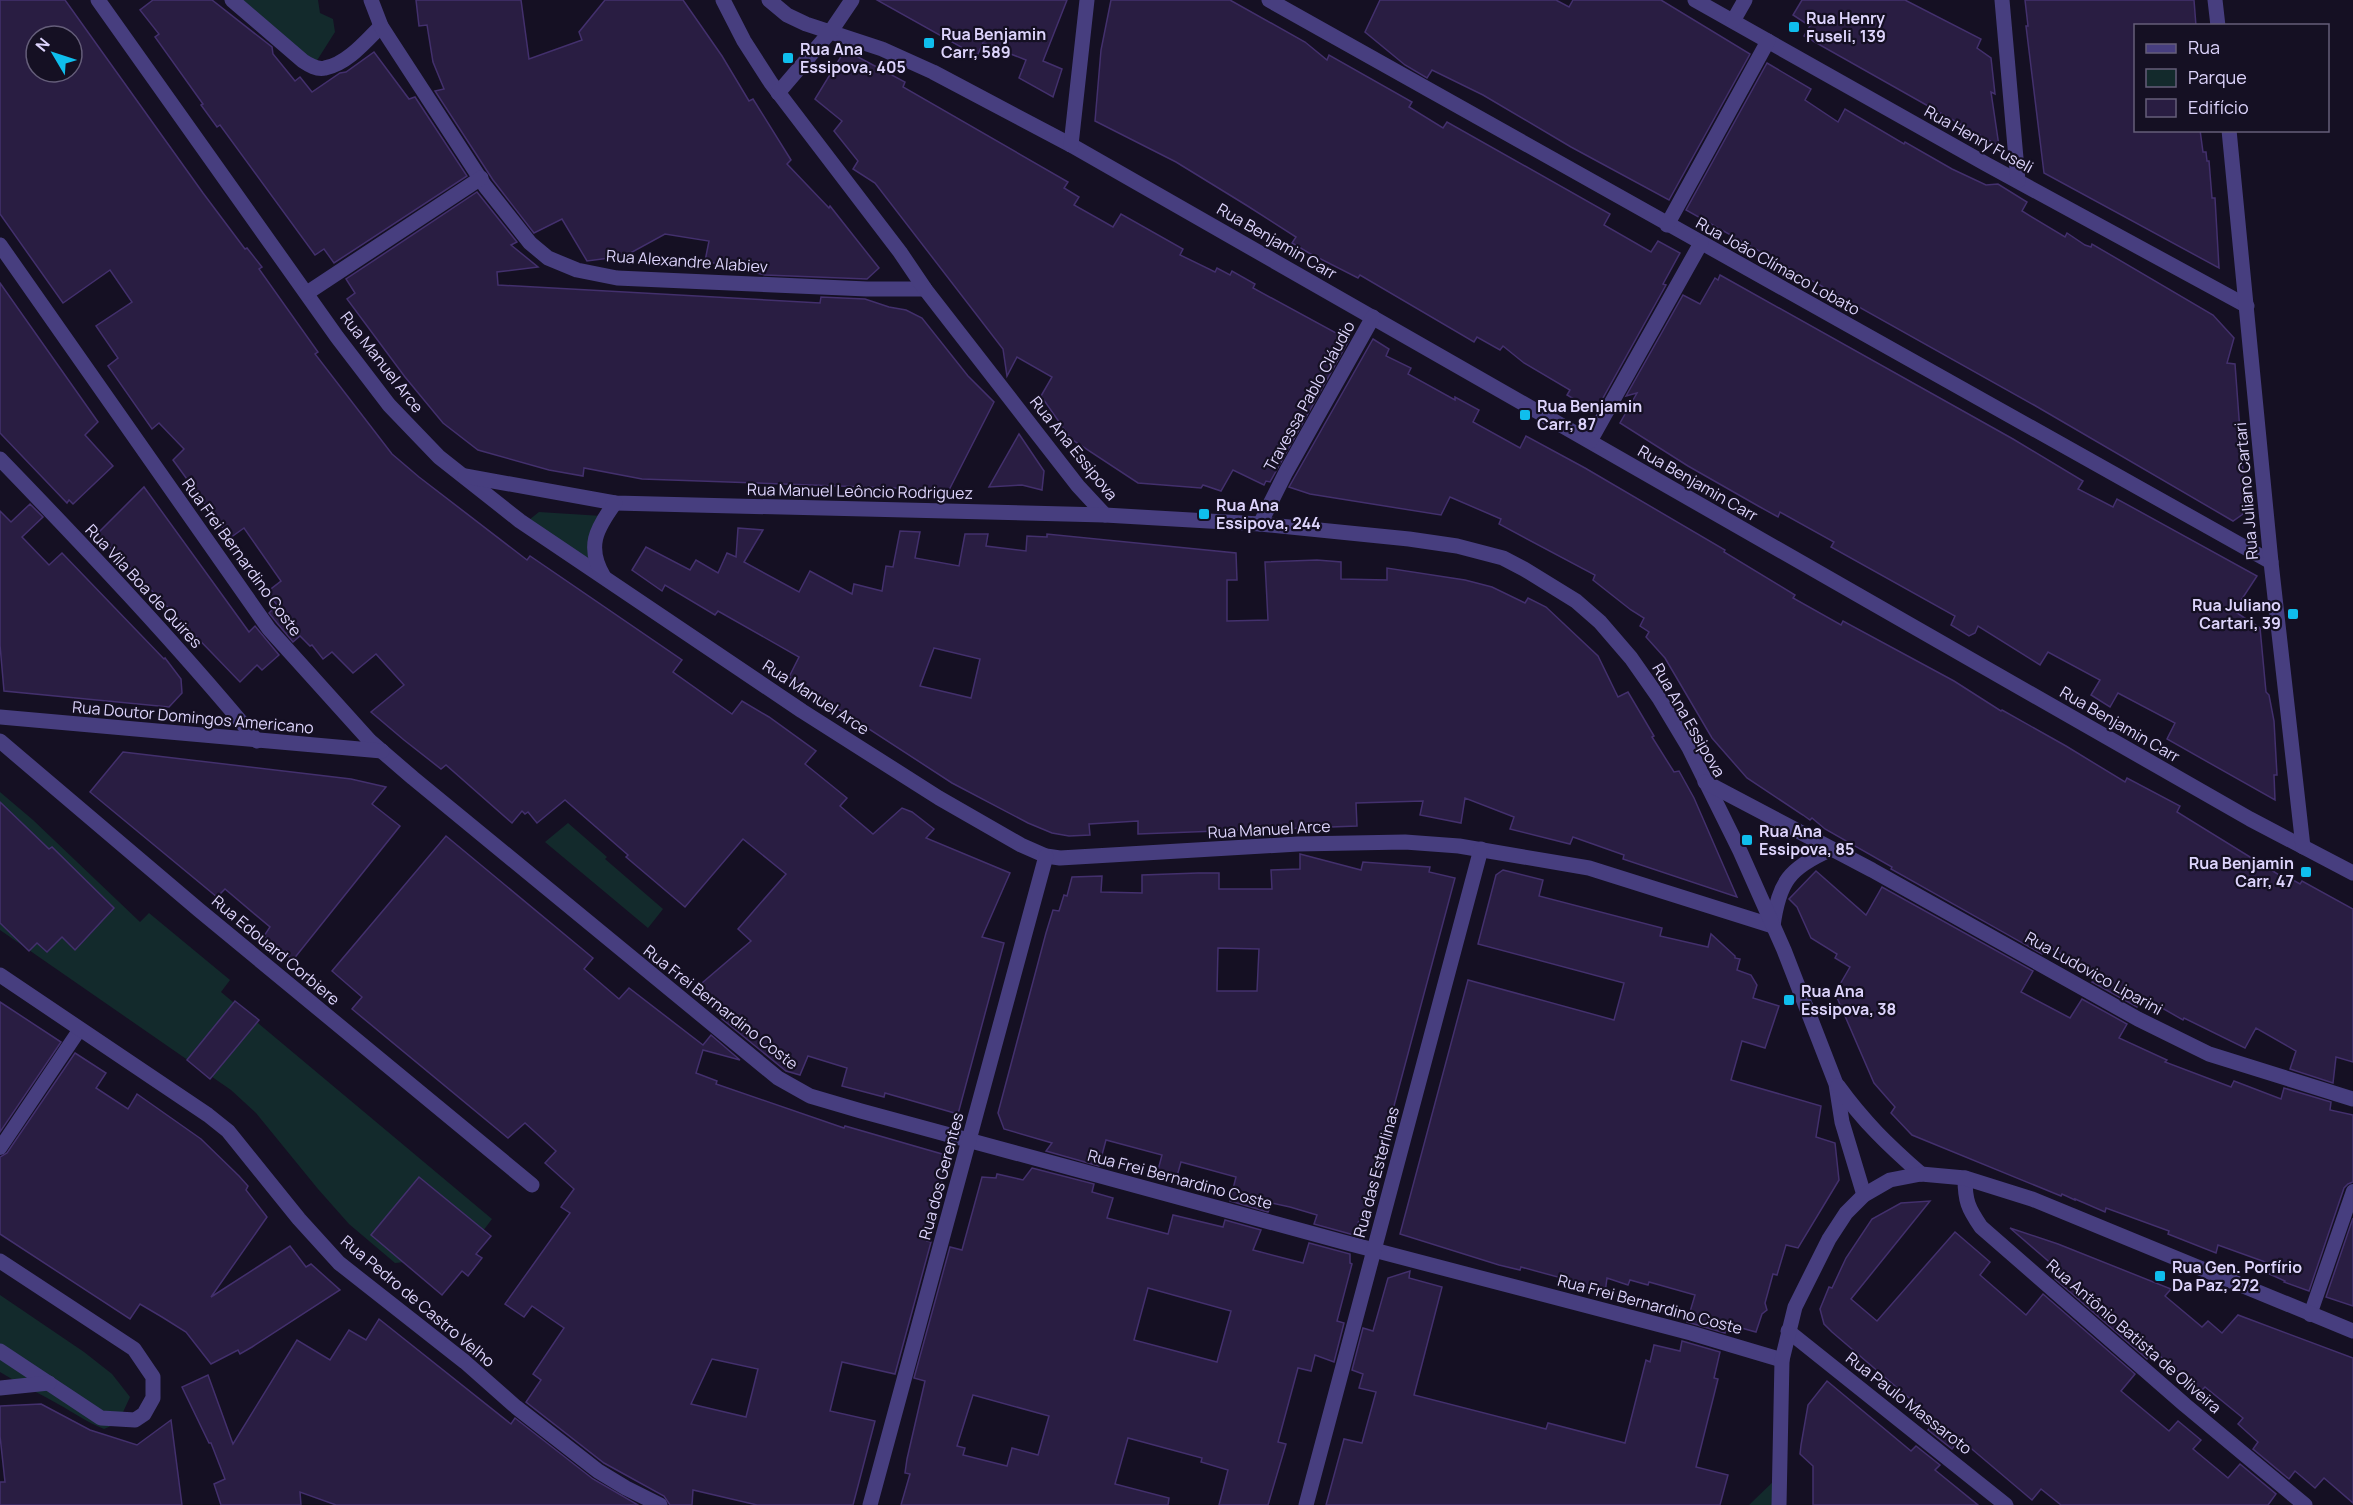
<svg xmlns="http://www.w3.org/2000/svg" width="2353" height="1505" font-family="Manrope,sans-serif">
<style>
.green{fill:#132a2c}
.building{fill:#291d42;stroke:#43306d;stroke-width:1.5;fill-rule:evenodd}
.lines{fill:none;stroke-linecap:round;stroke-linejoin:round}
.service{stroke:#473e7f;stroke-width:14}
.minor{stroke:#473e7f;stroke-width:15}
.tertiary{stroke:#473e7f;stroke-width:15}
.poi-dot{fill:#0fbeed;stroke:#151023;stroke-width:2}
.labels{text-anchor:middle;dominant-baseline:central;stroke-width:4.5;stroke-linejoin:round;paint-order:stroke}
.poi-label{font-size:16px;font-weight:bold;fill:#ddd4fc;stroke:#151023;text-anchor:start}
.street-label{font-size:16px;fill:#ddd4fc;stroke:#151023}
</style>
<rect width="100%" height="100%" fill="#151023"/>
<!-- green -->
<g class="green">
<polygon points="238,0 318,0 320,13 333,19 335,32 316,62 303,56"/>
<polygon points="539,512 602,516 589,561 529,520"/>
<polygon points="0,792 33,820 140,922 149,913 230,980 221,992 492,1219 464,1256 395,1263 349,1224 318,1189 256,1113 231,1090 0,930"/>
<polygon points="568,823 607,857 605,859 663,909 648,928 545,842"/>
<path d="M0 1295 84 1352 112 1374 130 1397 118 1423 104 1429C87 1422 74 1413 58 1404 39 1393 19 1384 0 1372Z"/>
<polygon points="1779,1476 1779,1505 1749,1505"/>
</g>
<!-- building -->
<g class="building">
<path d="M0 0H65L203 193 245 249 247 248 262 267 259 269 318 352 315 354 392 454 419 477 527 560 530 556 682 660 673 672 732 714 742 701 769 717 816 751 805 764 847 798 840 806 873 834 902 808 912 812 934 829 926 838 1010 873 982 937 1004 943 958 1114 885 1093 884 1097 842 1086 847 1068 808 1056 800 1075 786 1071 722 1019 726 1014 695 989 751 941 738 929 786 874 743 839 685 907 626 857 628 855 565 800 537 823 528 812 525 814 522 811 512 823 446 765 441 769 404 740 371 712 404 685 376 654 353 673 332 652 323 659 312 645 310 646 300 636 293 642 277 623 269 613 277 605 267 592 281 581 244 528 230 538 173 460 184 449 159 423 152 429 108 366 118 358 96 326 132 302 110 270 63 303 0 214ZM36 36H72V72H36Z"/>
<polygon points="153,0 212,0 272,47 273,54 295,81 300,77 312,92 340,73 346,72 374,52 409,99 415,97 467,176 334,263 324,249 315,255 220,125 217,127 201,105 203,104 155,37 159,34 140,10"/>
<polygon points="416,0 521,0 529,59 582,40 579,32 605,0 683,0 722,56 749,101 753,99 791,160 787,164 829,208 830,206 879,268 867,279 765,275 705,261 709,241 665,234 625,256 587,261 562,219 534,233 493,180 435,91 444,89 433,62 427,25 419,26"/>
<polygon points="877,0 1067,0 1043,61 1062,69 1053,97 1019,78 1026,60 983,43 977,56"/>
<polygon points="1111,0 1230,0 1305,42 1327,60 1329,55 1412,102 1409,107 1443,128 1447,122 1610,214 1604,225 1651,252 1658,241 1680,253 1663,284 1666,285 1599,405 1589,408 1567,395 1570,390 1524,363 1503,346 1500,350 1477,337 1474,342 1360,275 1358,278 1309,253 1292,243 1296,237 1246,205 1176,162 1095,121 1101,50"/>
<polygon points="1380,0 1556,0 1569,7 1573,0 1661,0 1750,54 1669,200 1571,147 1483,95 1432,70 1427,78 1405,65 1365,32"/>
<polygon points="1802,0 1905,0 1981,39 1977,48 1991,58 1995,94 1991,92 1999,146 1804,36 1810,26 1793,15"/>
<polygon points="2025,0 2194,0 2196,26 2136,26 2136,130 2200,130 2203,152 2206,152 2207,161 2209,161 2212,198 2215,198 2219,268 2044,173 2026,26 2028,26"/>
<polygon points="845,50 905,82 903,87 1068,182 1064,188 1079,197 1074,205 1113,227 1121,214 1183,249 1180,255 1215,272 1217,268 1230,275 1232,271 1255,284 1253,288 1349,340 1270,482 1266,481 1264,485 1233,470 1221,491 1203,485 1201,488 1138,483 1071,439 1041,396 1052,377 1017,357 1007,376 1003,349 875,183 853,169 858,161 834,131 842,121 815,99"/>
<polygon points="1767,63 1811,89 1805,100 1838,122 1845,109 1904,144 1905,142 1952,169 1986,185 1998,184 2027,202 2022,211 2065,237 2067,233 2085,245 2091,247 2092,244 2213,315 2234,338 2227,363 2235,364 2246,512 2233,521 2034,405 1686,210"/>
<polygon points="477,192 517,242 511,245 538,267 497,272 498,285 820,303 821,297 865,299 889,307 906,310 922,318 968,376 994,402 949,490 642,479 584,468 583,476 549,470 478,450 443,423 405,377 347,299 355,293 346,279"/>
<polygon points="1720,275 2013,439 2083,481 2078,489 2113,507 2117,499 2257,576 2234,611 2260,628 2266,692 2269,695 2274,721 2277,775 2274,775 2275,800 2167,739 2175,723 2118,693 2110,707 2091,695 2100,680 2048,652 2040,665 1978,626 1975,633 1969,636 1951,625 1955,616 1831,547 1834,542 1780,512 1778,517 1760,507 1688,466 1620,423 1637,393 1626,396 1683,295 1700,304 1715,278 1718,280"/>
<polygon points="0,283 98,422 85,435 113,466 73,504 69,500 67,503 0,433"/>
<polygon points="1373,339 1389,349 1386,356 1411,368 1408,374 1455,400 1455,397 1479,410 1473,422 1520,448 1526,436 1585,468 1725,550 1724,552 1795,595 1793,598 1841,625 1843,621 1954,681 2001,711 2002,710 2066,746 2125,782 2127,778 2180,806 2177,812 2284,878 2286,876 2300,884 2302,881 2353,909 2353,1062 2336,1057 2333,1083 2290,1069 2296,1051 2256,1028 2245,1048 2184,1018 2183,1020 2143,997 2137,1007 2092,982 2098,973 2047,946 2042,954 1891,869 1892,867 1825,829 1812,818 1810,820 1803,815 1747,778 1712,738 1665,658 1646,637 1649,632 1640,626 1644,618 1631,610 1593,580 1595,575 1499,524 1501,519 1450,497 1441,515 1310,494 1289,487"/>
<polygon points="1019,434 1044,471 1042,490 1022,485 989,487"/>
<polygon points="144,487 249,632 255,626 279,655 262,670 257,665 240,682 97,534"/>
<polygon points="30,504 43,517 22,537 49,565 62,553 164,659 165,658 181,679 182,693 169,707 4,691 0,645 0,511 11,522"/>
<path d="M738 528 763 530 744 562 799 592 810 571 852 594 854 584 882 591 886 566 893 567 900 531 920 532 915 558 959 566 965 534H988L986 546 1026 551 1027 536 1047 537V534L1236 553 1237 580H1227V621L1268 620 1265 562 1317 560 1341 562V579L1387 580V568L1465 580 1492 587 1525 603 1528 598 1546 607 1598 656 1618 697 1628 692 1654 736 1652 737 1674 772 1679 771 1694 798 1737 897 1623 859 1624 855 1573 837 1570 844 1510 829 1514 817 1465 798 1461 823 1420 815 1423 801 1356 803 1357 826 1138 834V821L1089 824 1090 835 1069 836 1052 833 1028 823 952 783 789 677 799 657 718 611 715 615 665 585 662 591 632 570 646 547 690 570 696 560 718 573 727 553 736 557ZM934 648 980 659 971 698 920 686Z"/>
<polygon points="123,752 351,779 386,787 372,804 400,826 293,960 264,936 270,927 225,889 217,897 90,792"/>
<polygon points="0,802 49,849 52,847 114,908 75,950 62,937 47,952 37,943 29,951 0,923"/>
<path d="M446 836 593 958 584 969 619 999 629 988 703 1045 711 1035 740 1060 703 1050 696 1073 717 1081 716 1084 844 1128 845 1126 942 1154 947 1160 927 1241 931 1242 895 1374 842 1362 830 1411 875 1421 853 1505H757L693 1490 692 1505H670L664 1496 604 1463 526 1402 541 1380 533 1374 564 1328 532 1306 524 1317 505 1304 570 1213 561 1207 574 1189 545 1163 556 1151 525 1123 508 1138 352 1009 362 997 332 971ZM712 1359 758 1369 746 1417 691 1404Z"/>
<path d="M1300 854 1361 870 1363 862 1430 867 1429 872 1455 878 1364 1218 1360 1217 1354 1235 1314 1224 1317 1215 1290 1207 1272 1203 1268 1212 1230 1201 1236 1177 1181 1162 1177 1176 1158 1170 1162 1155 1106 1140 1099 1166 1046 1151 1052 1143 1004 1129 998 1113 1046 933 1053 910 1059 911 1064 895 1067 896 1072 877 1102 876 1101 892 1142 893V875L1198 873H1219V889H1272L1271 870 1300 869ZM1218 948 1259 949 1257 991H1217Z"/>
<polygon points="1503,870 1543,880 1539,896 1662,928 1660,936 1708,947 1711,934 1735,956 1735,958 1740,959 1737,970 1751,975 1757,985 1753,998 1779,1006 1765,1048 1742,1041 1731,1080 1821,1106 1816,1137 1835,1143 1839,1180 1798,1248 1786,1245 1777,1275 1773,1274 1765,1303 1767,1310 1762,1314 1756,1332 1727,1324 1725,1333 1687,1322 1695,1295 1649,1282 1648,1285 1630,1280 1628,1285 1607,1278 1605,1293 1569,1283 1569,1280 1521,1267 1520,1270 1499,1265 1400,1234 1468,980 1614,1020 1624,983 1478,944 1496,875"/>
<polygon points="1816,871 1866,915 1882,887 2033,971 2021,992 2070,1018 2082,999 2127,1024 2119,1038 2167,1060 2165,1062 2231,1087 2234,1081 2281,1099 2284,1088 2331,1102 2330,1110 2353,1115 2353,1182 2348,1184 2344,1188 2309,1291 2284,1282 2285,1281 2265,1272 2268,1263 2218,1245 2216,1253 2168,1234 2169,1231 2106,1208 2105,1212 2075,1199 2075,1200 2062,1194 2061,1196 1912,1135 1891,1113 1895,1107 1874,1083 1835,993 1850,967 1835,958 1837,954 1811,938 1797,907 1789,899"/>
<polygon points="235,1001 259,1020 210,1079 187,1060"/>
<polygon points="0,1002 61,1042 0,1132"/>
<polygon points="75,1053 106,1073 96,1088 128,1109 137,1094 201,1139 239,1176 248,1186 246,1190 267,1217 211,1297 290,1246 306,1267 311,1264 340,1290 252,1347 240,1354 238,1350 211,1364 186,1332 162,1317 140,1304 130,1319 0,1234 0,1157 7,1153"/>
<path d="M1032 1168 1094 1184 1092 1192 1113 1198 1107 1218 1168 1234 1173 1215 1223 1227 1225 1220 1261 1230 1253 1250 1303 1263 1309 1243 1350 1254V1263L1352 1264 1337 1321 1344 1323 1334 1362 1315 1355 1311 1371 1298 1368 1278 1442 1286 1444 1268 1505H1219L1228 1470 1201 1462 1202 1458 1128 1438 1115 1484 1169 1498 1168 1505H901L910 1474 905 1473 907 1459 925 1381 914 1378 950 1247 962 1250 982 1177 996 1178 997 1174 1023 1180ZM1148 1288 1231 1311 1217 1362 1134 1340ZM973 1395 1049 1416 1038 1455 1012 1448 1007 1466 963 1455 965 1448 957 1446Z"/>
<polygon points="419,1177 491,1236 476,1254 482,1258 468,1276 462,1271 442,1295 371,1235"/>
<polygon points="1930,1201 1851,1299 1877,1321 1955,1232 1990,1262 1980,1275 2026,1315 2043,1294 2135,1374 2121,1391 2169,1431 2178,1421 2201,1440 2193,1449 2228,1478 2240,1464 2276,1494 2268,1505 2061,1505 2041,1489 2032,1500 1960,1439 1952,1449 1928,1430 1936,1421 1832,1332 1824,1324 1820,1309 1829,1287 1832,1288 1846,1258 1872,1219 1901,1203"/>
<polygon points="2353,1218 2353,1306 2326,1297"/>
<polygon points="2010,1228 2058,1244 2171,1289 2165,1296 2202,1327 2208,1321 2222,1333 2238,1315 2353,1358 2353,1503 2324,1478 2315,1488 2295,1471 2289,1479 2253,1449 2258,1442 2238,1424 2243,1418 2205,1387 2201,1391 2154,1351 2147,1359 2055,1279 2061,1272"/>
<polygon points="1410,1271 1409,1278 1442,1287 1414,1395 1546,1429 1548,1423 1625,1443 1646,1360 1650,1362 1654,1345 1680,1351 1682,1341 1720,1352 1714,1378 1718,1379 1696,1467 1728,1475 1720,1505 1326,1505 1344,1439 1362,1443 1376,1392 1359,1388 1363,1374 1352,1370 1363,1328 1373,1331 1388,1278"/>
<polygon points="379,1319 511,1424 515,1418 593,1479 638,1505 336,1505 300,1492 301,1505 221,1505 214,1484 225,1479 211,1443 209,1443 182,1387 208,1375 233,1444 297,1340 330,1360 349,1330 366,1340"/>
<polygon points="1827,1381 1911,1451 1916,1446 1940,1465 1935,1470 1978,1505 1813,1505 1813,1466 1800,1454 1801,1445 1808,1405"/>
<polygon points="41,1404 90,1430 137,1445 171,1420 182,1505 0,1505 0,1482 5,1482 0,1436 0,1406"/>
</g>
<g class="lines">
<!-- service -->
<g class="service">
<polyline points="0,1148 80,1029"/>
<polyline points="2310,1315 2353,1191"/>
</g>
<!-- minor -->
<g class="minor">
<path d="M98 0 337 337 389 405 439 457 520 521 802 711 939 798 1021 845 1046 856 1060 858 1298 844 1405 842 1459 846 1589 868 1773 926C1779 882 1789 868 1830 850"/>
<path d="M232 0 303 61C309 65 317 70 325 68 347 64 366 41 381 26"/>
<polyline points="371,0 381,26 390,40 485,186 530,243 548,258 577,270 617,278 867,289 925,289"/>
<polyline points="723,0 744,41 771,83 900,252 925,289 1078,486 1105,515"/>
<polyline points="769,0 787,15 806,24 882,49 933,72 1071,145 2250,819 2353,873"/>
<polyline points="1269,0 2271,562"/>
<polyline points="1695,0 1986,164 2247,306"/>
<polyline points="2002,0 2018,181"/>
<polyline points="2215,0 2218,26"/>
<polyline points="1733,21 1745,0"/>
<polyline points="778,93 831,31 852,0"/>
<polyline points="2229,130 2271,562 2303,847"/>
<polyline points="1071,145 1087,0"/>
<polyline points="1667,225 1768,41"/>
<polyline points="0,245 269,629 370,741 413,778 778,1078 810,1096 861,1111 1347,1243 1691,1333 1782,1360"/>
<polyline points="307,293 481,178"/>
<polyline points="1590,441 1701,243"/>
<path d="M0 459C89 551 176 643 257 741"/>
<polyline points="465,476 615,503 1105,515 1260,524 1409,539 1457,546 1503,558 1524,569 1576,601 1600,622 1631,658 1659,698 1689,748 1740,851 1784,950 1836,1084 1842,1122 1864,1195"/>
<polyline points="1260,524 1286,472 1373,317"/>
<path d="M604 577C586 547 596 529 615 503"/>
<polyline points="0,717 382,751"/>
<polyline points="0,741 199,910 532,1185"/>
<polyline points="1705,782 1872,870 2138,1019 2209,1054 2353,1099"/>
<polyline points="0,975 208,1115 228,1131 299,1219 339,1263 465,1362 516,1407 598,1471 626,1488 660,1505"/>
<path d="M1838 1086C1864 1122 1888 1145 1921 1174"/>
<path d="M1965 1178C1965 1201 1968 1208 1981 1227L2185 1405 2305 1505"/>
<polyline points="0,1261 134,1349 153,1377 153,1398 144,1414 135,1420 101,1418 0,1351"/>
<polyline points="1788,1331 2006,1505"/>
<polyline points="0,1388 49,1383"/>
<polyline points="870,1505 1046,856"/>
<polyline points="1306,1505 1481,849"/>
</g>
<!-- tertiary -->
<polyline class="tertiary" points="1779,1505 1782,1360 1795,1307 1829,1239 1846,1213 1864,1195 1890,1180 1921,1174 1965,1178 2032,1199 2353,1331"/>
</g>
<!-- markers -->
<g class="poi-dot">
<rect x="1788" y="21" width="12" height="12" rx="3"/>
<rect x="923" y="37" width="12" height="12" rx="3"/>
<rect x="782" y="52" width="12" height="12" rx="3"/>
<rect x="1519" y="409" width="12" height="12" rx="3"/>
<rect x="1198" y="508" width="12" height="12" rx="3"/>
<rect x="2287" y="608" width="12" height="12" rx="3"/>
<rect x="1741" y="834" width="12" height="12" rx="3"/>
<rect x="2300" y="866" width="12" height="12" rx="3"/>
<rect x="1783" y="994" width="12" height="12" rx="3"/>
<rect x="2154" y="1270" width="12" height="12" rx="3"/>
</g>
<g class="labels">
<!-- poi labels -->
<g class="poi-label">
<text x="1806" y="18">Rua Henry<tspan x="1806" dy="18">Fuseli, 139</tspan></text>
<text x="941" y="34">Rua Benjamin<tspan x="941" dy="18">Carr, 589</tspan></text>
<text x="800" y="49">Rua Ana<tspan x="800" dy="18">Essipova, 405</tspan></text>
<text x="1537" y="406">Rua Benjamin<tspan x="1537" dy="18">Carr, 87</tspan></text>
<text x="1216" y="505">Rua Ana<tspan x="1216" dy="18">Essipova, 244</tspan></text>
<text x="2281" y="605" text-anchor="end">Rua Juliano<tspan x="2281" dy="18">Cartari, 39</tspan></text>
<text x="1759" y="831">Rua Ana<tspan x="1759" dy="18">Essipova, 85</tspan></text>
<text x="2294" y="863" text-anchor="end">Rua Benjamin<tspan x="2294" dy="18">Carr, 47</tspan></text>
<text x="1801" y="991">Rua Ana<tspan x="1801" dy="18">Essipova, 38</tspan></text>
<text x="2172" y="1267">Rua Gen. Porfírio<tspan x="2172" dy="18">Da Paz, 272</tspan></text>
</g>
<!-- street labels -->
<g class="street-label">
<text transform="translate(1979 139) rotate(29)">Rua Henry Fuseli</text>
<text transform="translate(1277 241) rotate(30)">Rua Benjamin Carr</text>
<text transform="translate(687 261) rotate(4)">Rua Alexandre Alabiev</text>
<text transform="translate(1778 266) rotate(29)">Rua João Clímaco Lobato</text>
<text transform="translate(382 362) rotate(52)">Rua Manuel Arce</text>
<text transform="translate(1309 396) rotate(-61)">Travessa Pablo Cláudio</text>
<text transform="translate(1074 448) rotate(51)">Rua Ana Essipova</text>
<text transform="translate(1698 483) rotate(30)">Rua Benjamin Carr</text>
<text transform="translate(860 491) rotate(1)">Rua Manuel Leôncio Rodriguez</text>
<text transform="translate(2246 491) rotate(-95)">Rua Juliano Cartari</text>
<text transform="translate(242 557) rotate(54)">Rua Frei Bernardino Coste</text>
<text transform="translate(144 586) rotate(47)">Rua Vila Boa de Quires</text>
<text transform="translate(816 697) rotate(33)">Rua Manuel Arce</text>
<text transform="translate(193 717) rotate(5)">Rua Doutor Domingos Americano</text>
<text transform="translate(1689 720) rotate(60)">Rua Ana Essipova</text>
<text transform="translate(2120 724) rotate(30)">Rua Benjamin Carr</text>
<text transform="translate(1269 829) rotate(-3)">Rua Manuel Arce</text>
<text transform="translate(276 950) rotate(40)">Rua Edouard Corbiere</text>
<text transform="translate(2094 973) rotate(29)">Rua Ludovico Liparini</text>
<text transform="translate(721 1007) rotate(38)">Rua Frei Bernardino Coste</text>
<text transform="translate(1376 1172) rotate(-75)">Rua das Esterlinas</text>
<text transform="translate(941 1176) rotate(-75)">Rua dos Gerentes</text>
<text transform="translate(1180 1179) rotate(15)">Rua Frei Bernardino Coste</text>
<text transform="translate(418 1301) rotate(40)">Rua Pedro de Castro Velho</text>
<text transform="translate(1650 1304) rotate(15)">Rua Frei Bernardino Coste</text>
<text transform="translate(2134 1336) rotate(41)">Rua Antônio Batista de Oliveira</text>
<text transform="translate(1909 1403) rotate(38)">Rua Paulo Massaroto</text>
</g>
</g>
<!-- legend -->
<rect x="2134" y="24" width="195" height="108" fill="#151023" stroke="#655e7a" stroke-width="1.5"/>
<rect x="2146" y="44" width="30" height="9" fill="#473e7f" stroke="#655e7a" stroke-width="1.5"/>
<text x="2188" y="54" font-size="18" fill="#ddd4fc">Rua</text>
<rect x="2146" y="69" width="30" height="18" fill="#132a2c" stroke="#655e7a" stroke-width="1.5"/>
<text x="2188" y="84" font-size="18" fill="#ddd4fc">Parque</text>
<rect x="2146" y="99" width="30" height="18" fill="#291d42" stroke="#655e7a" stroke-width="1.5"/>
<text x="2188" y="114" font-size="18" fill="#ddd4fc">Edifício</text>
<!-- north arrow -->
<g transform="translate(54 54) rotate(309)"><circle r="28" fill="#151023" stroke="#655e7a" stroke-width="1.5"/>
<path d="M0-4.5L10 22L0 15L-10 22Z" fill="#0fbeed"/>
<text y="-9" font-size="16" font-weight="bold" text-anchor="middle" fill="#ddd4fc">N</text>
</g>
</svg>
